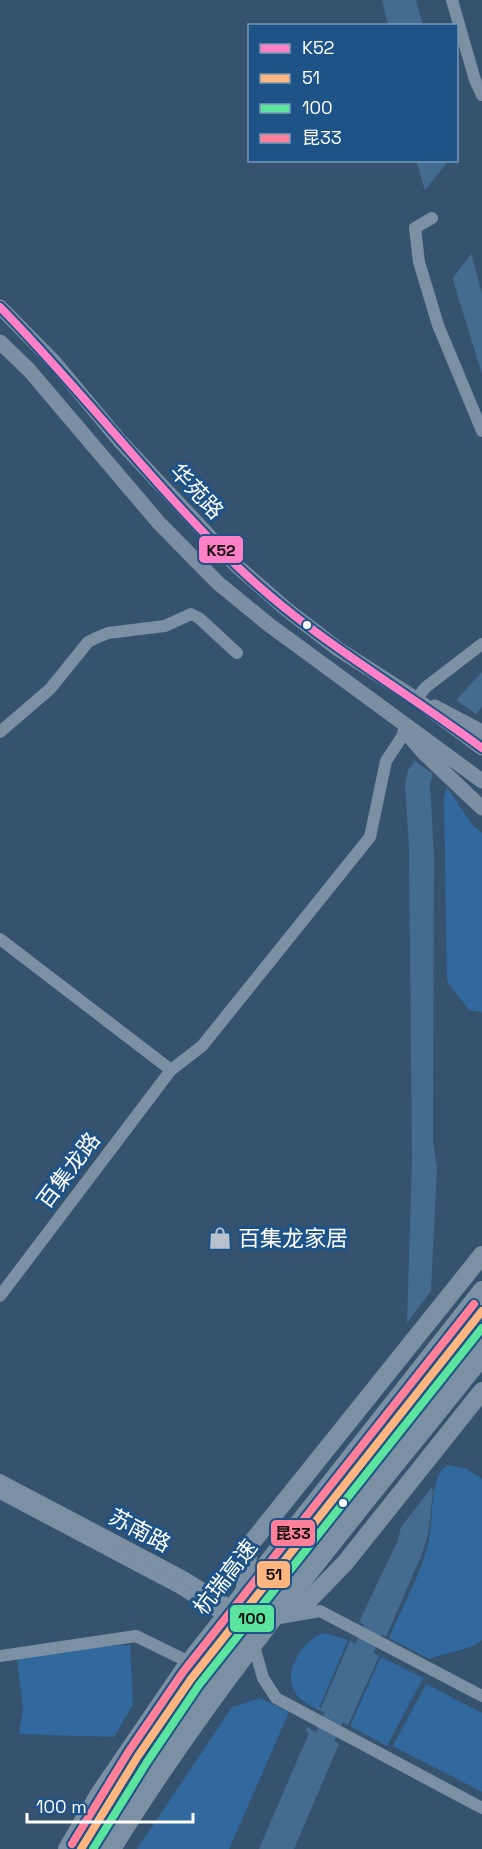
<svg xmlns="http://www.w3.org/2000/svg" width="482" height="1849" font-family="'Space Grotesk','Noto Sans SC',sans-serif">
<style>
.green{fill:#31689e}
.water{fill:#446b90}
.pier{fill:#35526f}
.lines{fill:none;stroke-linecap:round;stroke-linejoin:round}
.river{stroke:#446b90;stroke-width:20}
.minor{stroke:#7c90a4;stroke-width:12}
.major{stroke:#7b8ea2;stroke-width:15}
.highway{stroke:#7c90a3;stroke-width:18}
.highway-bridge{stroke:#7c90a3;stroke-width:18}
.bus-1-casing{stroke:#1d5387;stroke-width:12}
.bus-2-casing{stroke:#1d5387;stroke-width:12}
.bus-3-casing{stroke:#1d5387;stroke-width:12}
.bus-4-casing{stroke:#1d5387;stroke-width:12}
.bus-1{stroke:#ff80c5;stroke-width:8}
.bus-2{stroke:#ffb580;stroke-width:8}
.bus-3{stroke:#5ae49d;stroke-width:8}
.bus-4{stroke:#ff8098;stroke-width:8}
.bus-dot{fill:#fff;stroke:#1d5387;stroke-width:2}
.labels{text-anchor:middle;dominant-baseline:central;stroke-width:6;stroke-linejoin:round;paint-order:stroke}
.street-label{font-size:22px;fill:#fff;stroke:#1d5387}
.poi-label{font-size:22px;fill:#fff;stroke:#1d5387;text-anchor:start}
.line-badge{stroke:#1d5387;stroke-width:2}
.pale-badge-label{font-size:16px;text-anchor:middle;font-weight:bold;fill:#111}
</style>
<rect width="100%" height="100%" fill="#35526f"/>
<!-- green -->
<g class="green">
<polygon points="447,787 473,826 482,833 482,1012 469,1010 447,981 444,799"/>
<path d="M449 1465 467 1469 482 1479V1640C468 1651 447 1652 429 1659L389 1638C403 1605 424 1570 430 1534 433 1517 430 1471 449 1465Z"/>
<path d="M325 1633 348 1640 319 1708H315C305 1703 295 1697 292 1685 286 1666 307 1636 325 1633Z"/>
<polygon points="130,1645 133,1704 114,1737 19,1734 23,1708 17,1659 92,1646"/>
<polygon points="381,1657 423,1678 387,1746 350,1726"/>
<polygon points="426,1684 482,1713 482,1792 393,1746"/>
<polygon points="260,1698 289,1712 229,1849 137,1849 232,1707"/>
</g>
<!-- water -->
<g class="water">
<polygon points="382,0 416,0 423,25 388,25"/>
<polygon points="416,161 447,161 482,294 482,374"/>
<polygon points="482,672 482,707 476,714 456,700"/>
<polygon points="415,761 433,774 430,784 434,855 433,1141 437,1169 431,1291 407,1323 412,1160 409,847 405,785 408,770"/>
<polygon points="431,1488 433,1491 428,1535 421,1556 386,1637 359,1622 398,1540 401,1527"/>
<polygon points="350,1641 379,1656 348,1725 315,1708 316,1706 321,1708"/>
<polygon points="307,1727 339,1744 294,1849 259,1849 309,1733 306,1731"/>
</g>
<!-- pier -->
<polygon class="pier" points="449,160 473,252 452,279 423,193"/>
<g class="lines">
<!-- river -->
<polyline class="river" points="315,1760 383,1606"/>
<!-- minor -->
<g class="minor">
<polyline points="452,0 475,80 482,95"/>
<polyline points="432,218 415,228 419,262 438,325 482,431"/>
<polyline points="416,699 426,687 482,644"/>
<polyline points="0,732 50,689 88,642 96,638 108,633 165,626 191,614 199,618 237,653"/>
<polyline points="0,939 171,1070"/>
<polyline points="0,1296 171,1070 202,1046 370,837 386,761 409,726"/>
<polyline points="0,1480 184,1577 237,1610"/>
<polyline points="0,1493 178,1587 231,1620"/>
<polyline points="280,1618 320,1611 482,1696"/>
<polyline points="252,1639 263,1678 276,1698 482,1808"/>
<polyline points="0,1656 136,1636 189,1662"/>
</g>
<!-- major -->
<g class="major">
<polyline points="0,307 55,363 120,441 237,566 286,609 338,649 416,699 482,748"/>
<polyline points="0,342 29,370 159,523 218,583 268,624 482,781"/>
<polyline points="435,707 482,732"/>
<polyline points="405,731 425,754 482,808"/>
</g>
<!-- highway -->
<g class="highway">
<polyline points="244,1597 249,1546 482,1255"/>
<polyline points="272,1616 310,1599 345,1563 482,1391"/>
<polyline points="81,1849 138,1756 191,1679 482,1311"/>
<polyline points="100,1849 152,1765 203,1691 482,1340"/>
</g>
<!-- highway-bridge -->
<g class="highway-bridge">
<polyline points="67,1849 99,1794 189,1662 482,1290"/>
<path d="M112 1849C220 1674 354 1518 482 1357"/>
</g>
<!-- bus-1 casing -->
<g class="bus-1-casing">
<path id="bus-1" d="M0 307C82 390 153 485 237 566 310 637 400 687 482 748"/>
</g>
<!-- bus-2 casing -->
<g class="bus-2-casing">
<polyline id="bus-2" points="81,1849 138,1756 191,1679 482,1311"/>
</g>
<!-- bus-3 casing -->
<g class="bus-3-casing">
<polyline id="bus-3" points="93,1849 147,1762 199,1685 482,1328"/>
</g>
<!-- bus-4 casing -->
<g class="bus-4-casing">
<polyline id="bus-4" points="72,1844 129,1751 183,1672 474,1304"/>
</g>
<!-- bus-1 -->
<use href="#bus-1" class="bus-1"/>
<!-- bus-2 -->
<use href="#bus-2" class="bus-2"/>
<!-- bus-3 -->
<use href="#bus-3" class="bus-3"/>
<!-- bus-4 -->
<use href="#bus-4" class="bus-4"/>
</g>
<!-- icons -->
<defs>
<g id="shop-bare" transform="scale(1.8)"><path d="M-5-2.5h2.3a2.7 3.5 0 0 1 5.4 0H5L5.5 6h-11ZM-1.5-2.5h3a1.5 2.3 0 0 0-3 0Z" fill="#b8c2cd" stroke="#1d5387" stroke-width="2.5" paint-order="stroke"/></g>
</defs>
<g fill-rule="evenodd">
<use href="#shop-bare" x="220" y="1238"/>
</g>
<!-- markers -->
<g class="bus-dot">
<circle cx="307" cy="625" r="5"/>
<circle cx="343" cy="1503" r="5"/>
</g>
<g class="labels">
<!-- street labels -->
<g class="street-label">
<text transform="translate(197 491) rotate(47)">华苑路</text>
<text transform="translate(68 1170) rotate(-53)">百集龙路</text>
<text transform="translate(140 1530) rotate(28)">苏南路</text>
<text transform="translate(225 1577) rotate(-52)">杭瑞高速</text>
</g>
<!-- poi labels -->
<g class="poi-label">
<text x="238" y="1238">百集龙家居</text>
</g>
</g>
<g class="line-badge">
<rect x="198" y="535" width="46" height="29" rx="6" fill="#ff80c5"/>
<rect x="270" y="1519" width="46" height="28" rx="6" fill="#ff8098"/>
<rect x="256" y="1560" width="35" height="29" rx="6" fill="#ffb580"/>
<rect x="229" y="1604" width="46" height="29" rx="6" fill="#5ae49d"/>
</g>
<g class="pale-badge-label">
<text x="221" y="556">K52</text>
<text x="293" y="1539">昆33</text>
<text x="274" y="1580">51</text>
<text x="252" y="1624">100</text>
</g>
<!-- legend -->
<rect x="248" y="24" width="210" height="138" fill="#1d5387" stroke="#7798b7" stroke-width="1.5"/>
<rect x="260" y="44" width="30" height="9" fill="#ff80c5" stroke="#7798b7" stroke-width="1.5"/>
<text x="302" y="54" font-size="18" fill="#ffffff">K52</text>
<rect x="260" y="74" width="30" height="9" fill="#ffb580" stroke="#7798b7" stroke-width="1.5"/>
<text x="302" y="84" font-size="18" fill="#ffffff">51</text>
<rect x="260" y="104" width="30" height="9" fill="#5ae49d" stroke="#7798b7" stroke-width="1.5"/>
<text x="302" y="114" font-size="18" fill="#ffffff">100</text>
<rect x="260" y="134" width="30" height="9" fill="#ff8098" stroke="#7798b7" stroke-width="1.5"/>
<text x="302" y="144" font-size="18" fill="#ffffff">昆33</text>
<!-- scale -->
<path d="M27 1813v9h166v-9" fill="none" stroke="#ffffff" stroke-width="3"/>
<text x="36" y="1813" font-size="18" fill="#ffffff" stroke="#1d5387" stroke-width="4.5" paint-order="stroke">100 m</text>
</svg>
